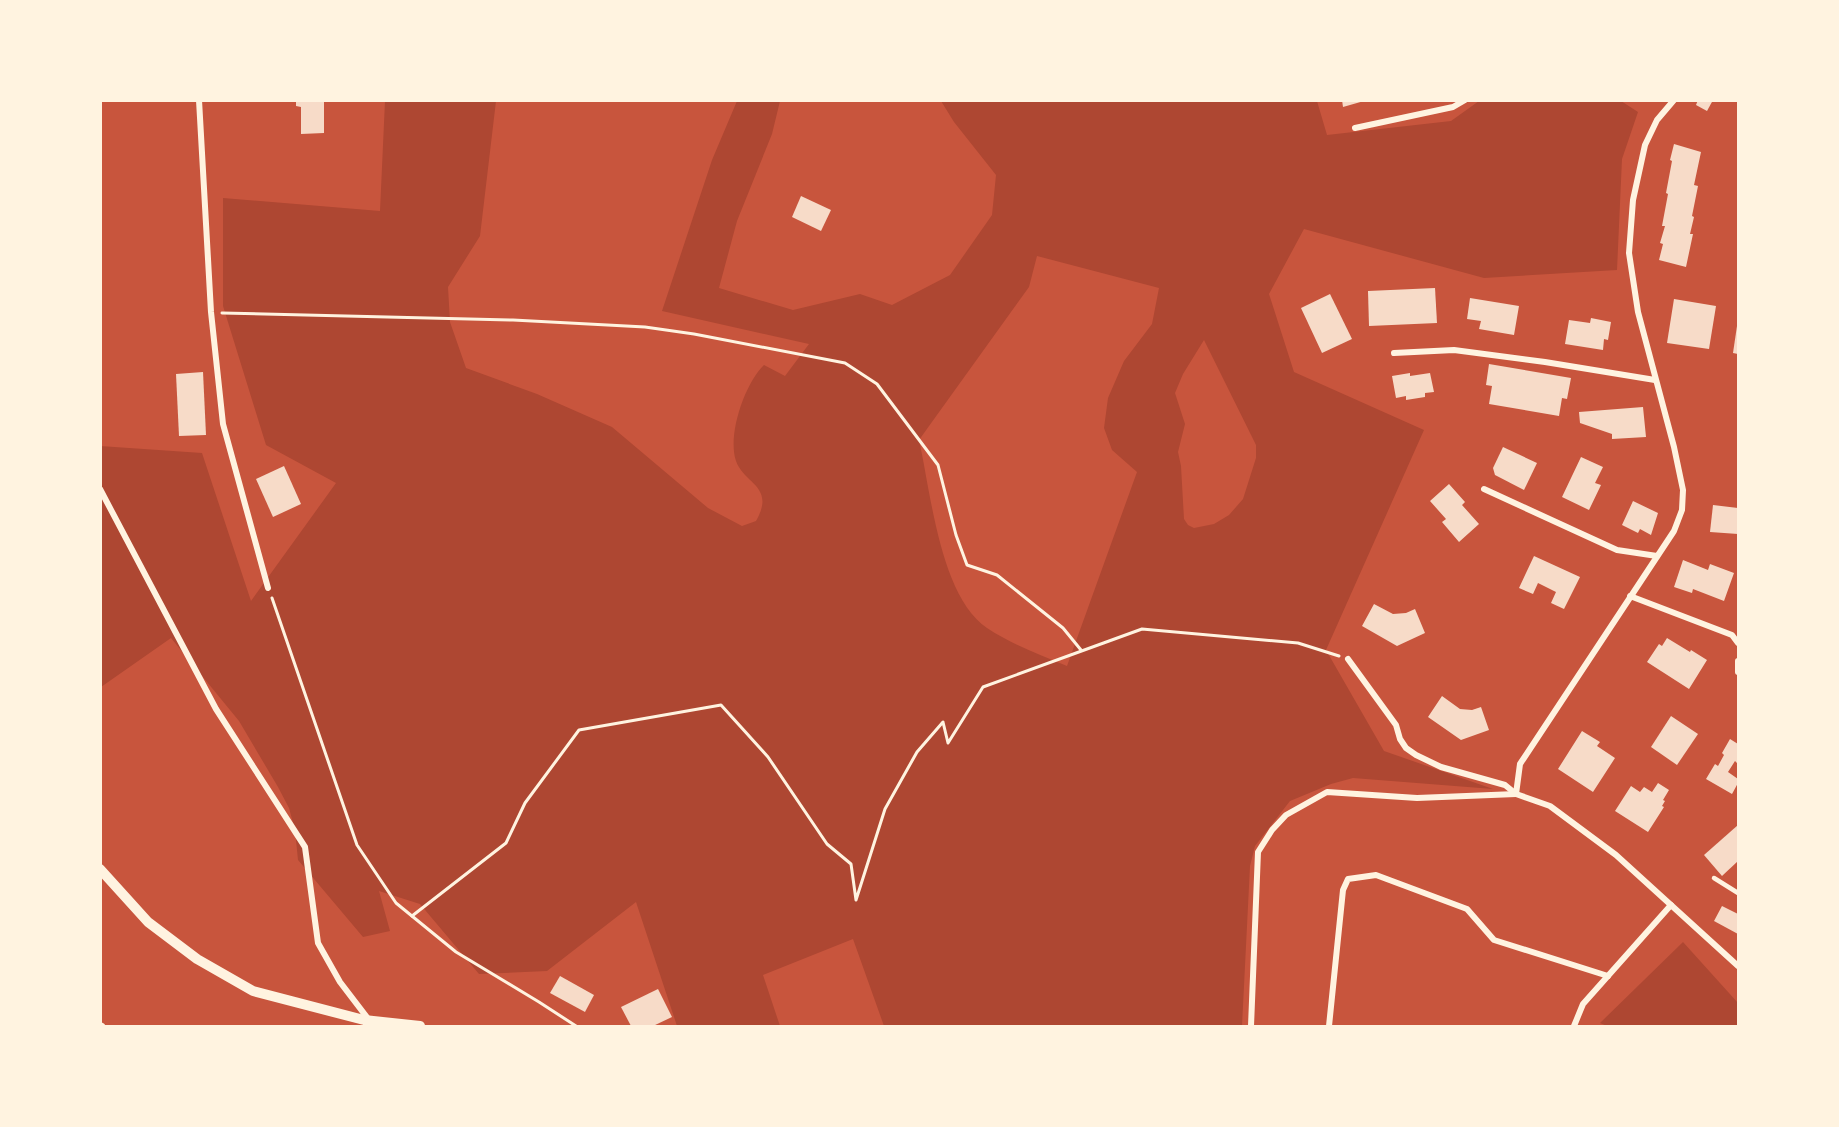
<svg xmlns="http://www.w3.org/2000/svg" width="1839" height="1127" font-family="Merriweather,serif">
<style>
.green{fill:#ae4732;fill-rule:evenodd}
.building{fill:#f7dbc8}
.lines{fill:none;stroke-linecap:round;stroke-linejoin:round}
.path{stroke:#fff3e0;stroke-width:3}
.service{stroke:#fff3e0;stroke-width:4.5}
.minor{stroke:#fff3e0;stroke-width:6}
.tertiary{stroke:#fff3e0;stroke-width:10}
</style>
<rect width="100%" height="100%" fill="#c8553d"/>
<!-- green -->
<g class="green">
<path d="M385 101H496L480 236 448 287 450 322 466 368 537 394 612 427 708 508 742 526 756 521C776 486 744 484 736 461 727 435 745 383 764 365L785 376 809 344 662 311 712 160 737 101H780L772 134 737 221 719 288 793 310 860 294 892 305 950 275 992 215 996 175 954 122 941 101H1317L1327 135 1451 121 1479 101H1621L1638 112 1622 159 1617 270 1484 278 1304 229 1269 294 1294 372 1424 430 1326 650 1384 751 1493 789 1353 778 1331 784 1290 801 1255 846 1250 866 1242 1026H884L853 939 763 975 780 1026H677L636 902 547 971 479 974 420 904 379 891 390 931 363 937 298 860 295 830 289 808 278 787 239 721 171 638 101 687 100 446 202 453 251 601 336 483 266 445 223 306V198L380 211ZM1037 256 1159 288 1152 324 1124 361 1108 398 1104 428 1112 450 1137 472 1067 666C1040 655 1011 644 987 628 940 596 931 493 919 440L1029 287ZM1204 340 1256 445V458L1243 499 1229 515 1214 524 1194 528 1188 525 1184 519 1181 466 1178 452 1185 424 1175 393 1183 374Z"/>
<polygon points="1683,942 1738,1003 1738,1026 1607,1026 1600,1023"/>
</g>
<!-- building -->
<g class="building">
<polygon points="296,100 324,100 324,133 301,134 301,107 296,106"/>
<polygon points="1342,100 1363,100 1364,101 1343,107"/>
<polygon points="1698,100 1713,100 1707,111 1696,105"/>
<polygon points="1674,144 1701,152 1694,185 1698,186 1692,216 1694,217 1690,234 1693,234 1686,267 1659,260 1663,244 1660,243 1665,226 1662,226 1668,194 1666,193 1672,161 1670,160"/>
<polygon points="801,196 831,210 821,231 792,217"/>
<polygon points="1435,288 1437,323 1369,326 1368,291"/>
<polygon points="1330,294 1352,339 1322,353 1301,308"/>
<polygon points="1470,298 1519,306 1514,335 1479,329 1481,321 1467,319"/>
<polygon points="1674,299 1716,306 1709,349 1667,343"/>
<polygon points="1591,318 1611,322 1608,340 1604,339 1603,350 1565,344 1569,320 1590,323"/>
<polygon points="1737,326 1738,327 1738,354 1733,353"/>
<polygon points="1489,364 1571,378 1567,399 1562,398 1559,416 1489,404 1492,386 1486,385"/>
<polygon points="203,372 206,435 179,436 176,374"/>
<polygon points="1410,373 1410,376 1430,373 1434,392 1425,393 1425,397 1406,400 1406,396 1396,398 1392,376"/>
<polygon points="1643,407 1646,437 1612,439 1612,434 1580,423 1579,412"/>
<polygon points="1503,447 1537,463 1524,490 1495,475 1493,468"/>
<polygon points="1581,457 1603,467 1595,483 1601,485 1589,510 1562,497"/>
<polygon points="284,466 301,504 273,517 256,479"/>
<polygon points="1449,484 1465,502 1462,505 1479,524 1459,542 1442,522 1446,519 1430,501"/>
<polygon points="1633,501 1658,513 1651,535 1640,529 1638,533 1622,525"/>
<polygon points="1713,505 1738,508 1738,534 1710,532"/>
<polygon points="1534,556 1580,577 1564,609 1551,603 1556,592 1538,583 1533,594 1519,588"/>
<polygon points="1683,560 1708,570 1710,564 1734,573 1724,601 1693,589 1692,593 1674,587"/>
<polygon points="1374,604 1393,614 1406,613 1415,609 1425,633 1397,646 1362,626"/>
<polygon points="1667,638 1690,652 1691,650 1707,660 1689,689 1647,662 1659,644 1662,646"/>
<polygon points="1442,696 1460,709 1472,710 1481,707 1489,730 1461,740 1428,717"/>
<polygon points="1671,716 1698,734 1677,765 1651,747"/>
<polygon points="1582,731 1600,742 1597,746 1615,758 1593,792 1558,769"/>
<polygon points="1730,739 1738,744 1738,764 1735,761 1728,772 1738,779 1738,783 1732,794 1706,779 1715,764 1718,766 1724,755 1722,753"/>
<polygon points="1658,783 1669,790 1663,800 1665,801 1662,806 1664,807 1648,832 1615,811 1631,786 1640,792 1644,787 1652,792"/>
<polygon points="1738,825 1738,861 1722,876 1704,855"/>
<polygon points="1722,906 1738,914 1738,934 1714,921"/>
<polygon points="560,976 594,995 585,1012 550,993"/>
<polygon points="658,989 672,1017 653,1026 631,1026 621,1007"/>
</g>
<g class="lines">
<!-- path -->
<g class="path">
<polyline points="222,313 513,320 645,327 694,334 845,363 877,384 938,465 956,535 967,565 997,575 1063,628 1081,650"/>
<polyline points="272,598 357,845 396,903 456,952 539,1002 576,1026"/>
<polyline points="412,916 506,843 525,803 579,730 721,705 768,757 827,844 851,864 856,900 885,809 917,752 943,722 948,743 983,687 1142,629 1298,643 1339,656"/>
</g>
<!-- service -->
<polyline class="service" points="1714,878 1738,893"/>
<!-- minor -->
<g class="minor">
<polyline points="199,100 211,312 223,424 268,588"/>
<polyline points="1355,128 1453,107 1465,100"/>
<polyline points="1394,353 1454,350 1545,362 1655,380"/>
<polyline points="100,489 216,709 305,847 318,943 340,982 369,1020"/>
<polyline points="1484,489 1617,550 1657,556"/>
<polyline points="1630,596 1732,635 1738,643"/>
<polyline points="1348,659 1396,725 1400,739 1406,748 1416,755 1441,767 1505,785 1516,794 1550,806 1616,855 1738,966"/>
<polyline points="1738,661 1738,672"/>
<polyline points="1516,794 1520,764 1674,531 1682,510 1683,490 1674,447 1638,312 1629,253 1633,200 1645,145 1657,120 1674,100"/>
<polyline points="100,1025 102,1026"/>
<polyline points="1251,1026 1258,852 1272,830 1286,815 1327,792 1417,798 1516,794"/>
<polyline points="1329,1026 1343,890 1348,879 1376,875 1467,909 1494,940 1608,976"/>
<polyline points="1574,1026 1583,1004 1671,905"/>
</g>
<!-- tertiary -->
<polyline class="tertiary" points="100,869 148,922 197,959 253,991 364,1020 420,1026"/>
</g>
<!-- border -->
<rect width="1839" height="1127" fill="none" stroke="#fff3e0" stroke-width="204"/>
</svg>
